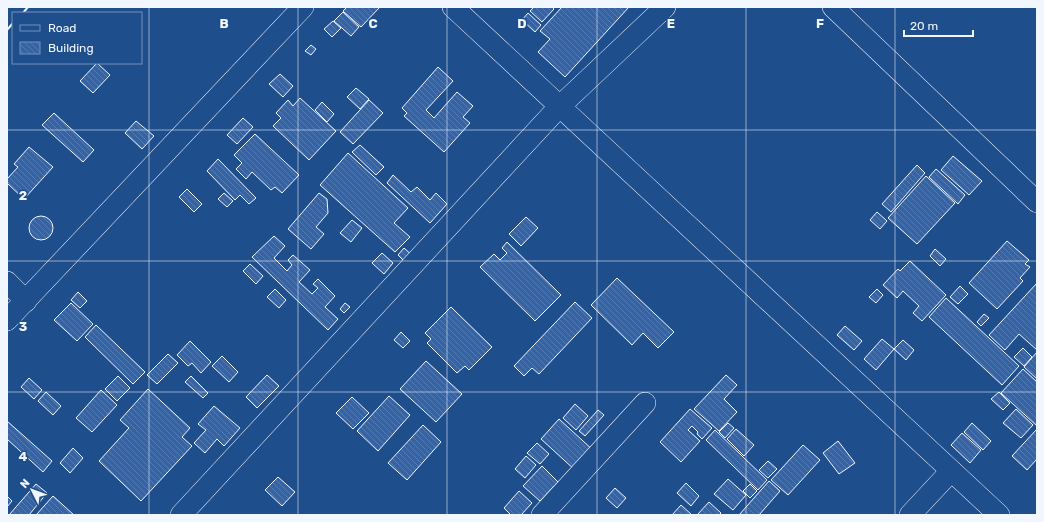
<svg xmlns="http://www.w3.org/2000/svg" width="1044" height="522" font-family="Rubik,sans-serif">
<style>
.building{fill:url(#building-back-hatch);stroke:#f2f6ff}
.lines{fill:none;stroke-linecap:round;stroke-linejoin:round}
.minor-casing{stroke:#f2f6ff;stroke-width:22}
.minor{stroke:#1f4e8c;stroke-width:21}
.wall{stroke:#f2f6ff;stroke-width:2}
.grid{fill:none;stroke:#f2f6ff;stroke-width:1;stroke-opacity:0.55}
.grid-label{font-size:13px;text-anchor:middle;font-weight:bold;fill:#f2f6ff;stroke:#1f4e8c;stroke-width:3;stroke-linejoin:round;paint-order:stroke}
</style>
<defs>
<pattern id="building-back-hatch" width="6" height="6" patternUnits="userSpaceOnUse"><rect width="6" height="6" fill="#3563a3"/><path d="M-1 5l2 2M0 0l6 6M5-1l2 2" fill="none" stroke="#537ab1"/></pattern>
</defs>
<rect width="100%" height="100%" fill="#1f4e8c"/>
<!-- building -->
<g class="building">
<polygon points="347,7 380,7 361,27 343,11"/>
<polygon points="534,7 552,7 554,9 542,22 530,11"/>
<polygon points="562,7 629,7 565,77 538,52 550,39 540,31"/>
<polygon points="343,12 359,27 351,36 334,21"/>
<polygon points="528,13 541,25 535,32 522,20"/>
<polygon points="333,21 341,28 332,37 324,29"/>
<polygon points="311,45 316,49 311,55 305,51"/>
<polygon points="97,63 110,75 93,93 80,81"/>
<polygon points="438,67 453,81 426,110 434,118 457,92 473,106 463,117 470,123 444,152 404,116 407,113 402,108"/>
<polygon points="280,74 293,86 283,97 269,84"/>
<polygon points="356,88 369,99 360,109 347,97"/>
<polygon points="300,98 336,131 309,160 273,126 281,118 276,113 288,100 293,106"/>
<polygon points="369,100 383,113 353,144 340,132"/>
<polygon points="322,102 334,114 327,122 315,110"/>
<polygon points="54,113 94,150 83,162 42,125"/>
<polygon points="243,118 253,127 237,144 227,135"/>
<polygon points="136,121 154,136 142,149 125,133"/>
<polygon points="255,134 299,175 282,193 275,187 271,190 252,172 246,179 236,169 242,163 234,155"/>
<polygon points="360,145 384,167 376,175 352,152"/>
<polygon points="29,147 53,167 24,199 7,183 7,179 18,167 14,164"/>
<polygon points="348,153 408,208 394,223 410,237 395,252 320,185"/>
<polygon points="953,156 982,181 969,195 941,170"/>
<polygon points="218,159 256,198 249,204 240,195 235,200 207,171"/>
<polygon points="917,165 925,173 891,212 882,204"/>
<polygon points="936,169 965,195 958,204 929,177"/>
<polygon points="393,175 411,192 417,187 430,200 436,193 447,204 430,223 387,183"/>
<polygon points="926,176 955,203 917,244 888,218"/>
<polygon points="187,189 202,204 194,212 179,197"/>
<polygon points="224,193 233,201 227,207 218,199"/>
<polygon points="319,193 327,199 328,213 316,227 324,234 311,249 288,229"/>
<polygon points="877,212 887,221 880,229 870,220"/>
<circle cx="41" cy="228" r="12"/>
<polygon points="526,217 538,228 521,246 509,234"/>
<polygon points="352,220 362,228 351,242 340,233"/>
<polygon points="274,236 285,246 274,258 287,271 292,265 288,260 293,255 310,270 299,282 312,294 318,288 313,284 318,279 335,296 325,307 338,319 328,330 252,257"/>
<polygon points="1007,241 1029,260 1025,264 1030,267 1020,278 1023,281 997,309 969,283"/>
<polygon points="507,242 561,295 535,321 480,267 494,254 500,260 507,253 502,248"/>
<polygon points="404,248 414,257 407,264 398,255"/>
<polygon points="935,249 946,259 940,266 930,256"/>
<polygon points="382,253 393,263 384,274 372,263"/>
<polygon points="910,261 946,295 922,321 913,313 919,306 903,291 897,298 883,285 898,269 900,271"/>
<polygon points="250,264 263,276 256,284 243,271"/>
<polygon points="617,278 674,332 658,348 643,333 632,345 591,305"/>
<polygon points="1037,283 1037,350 1019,334 1005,350 989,335"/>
<polygon points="960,286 968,294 958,304 950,297"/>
<polygon points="275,289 286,300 279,308 267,297"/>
<polygon points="877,289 883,295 876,303 869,297"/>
<polygon points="78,292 87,301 80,308 71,300"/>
<polygon points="946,298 1019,366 1002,385 929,317"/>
<polygon points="575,302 592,318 539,374 532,368 524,376 514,366"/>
<polygon points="71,303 93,324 77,341 54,320"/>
<polygon points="345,303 350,307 344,313 340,309"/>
<polygon points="451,307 492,347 469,370 465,366 457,373 427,343 431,339 425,333"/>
<polygon points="984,314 989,318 981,326 977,322"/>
<polygon points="96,325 145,372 133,384 85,337"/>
<polygon points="845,326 862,341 854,350 837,335"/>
<polygon points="401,332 410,341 403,348 394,340"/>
<polygon points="882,339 894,349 876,370 864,359"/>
<polygon points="903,340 914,350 906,360 894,349"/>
<polygon points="190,341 211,362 201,373 192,363 188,366 177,355"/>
<polygon points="1023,348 1032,357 1024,366 1014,357"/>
<polygon points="1037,352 1037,379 1024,367"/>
<polygon points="168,354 178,363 157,384 147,375"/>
<polygon points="222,356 238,372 229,382 212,366"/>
<polygon points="426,361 462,394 436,422 400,389"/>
<polygon points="1023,369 1037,382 1037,426 1001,393"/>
<polygon points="267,375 279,386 257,408 246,397"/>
<polygon points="726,375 737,385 724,399 737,412 719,431 694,409"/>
<polygon points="118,376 130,388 117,401 105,389"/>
<polygon points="191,376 208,393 203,398 185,382"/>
<polygon points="29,378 42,390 34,399 21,387"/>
<polygon points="148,389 190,428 182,437 192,446 141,501 99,461 129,428 120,420"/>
<polygon points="101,390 117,405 92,432 76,418"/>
<polygon points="46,392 61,406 53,415 38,401"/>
<polygon points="999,392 1010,403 1003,410 991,399"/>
<polygon points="389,396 410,415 378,451 357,431"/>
<polygon points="352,397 369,413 353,429 336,413"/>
<polygon points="575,404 588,416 576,430 563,418"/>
<polygon points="214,406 240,428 224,446 217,439 205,453 194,443 206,430 198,424"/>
<polygon points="690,409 712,428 702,439 697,434 698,432 692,426 688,430 700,441 681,462 660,442"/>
<polygon points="1016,409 1033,425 1021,438 1003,423"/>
<polygon points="598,410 604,415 585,436 579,431"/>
<polygon points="559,419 594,451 576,471 541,439"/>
<polygon points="7,421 52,461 43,472 7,439"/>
<polygon points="728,423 734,428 725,438 719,432"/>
<polygon points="972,423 991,441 983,450 964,432"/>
<polygon points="423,425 441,442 407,480 388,463"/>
<polygon points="736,429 754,445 744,456 727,439"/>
<polygon points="1037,429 1037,459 1027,470 1012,456"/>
<polygon points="715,430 767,480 758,490 706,440"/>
<polygon points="962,433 981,450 970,463 951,445"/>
<polygon points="838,441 855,463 839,474 823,453"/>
<polygon points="537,443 549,454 540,464 527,453"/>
<polygon points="803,445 820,460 788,495 771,480"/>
<polygon points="73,448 83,458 70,473 60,463"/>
<polygon points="526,456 536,465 525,478 515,469"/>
<polygon points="768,461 777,469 768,478 759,470"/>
<polygon points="542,466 558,482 540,501 523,486"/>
<polygon points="278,477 295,492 282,506 265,490"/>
<polygon points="728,479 746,495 733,510 714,494"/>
<polygon points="769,481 780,491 759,515 739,515"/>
<polygon points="686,483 699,496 691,506 677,493"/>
<polygon points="36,484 47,493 29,515 9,515"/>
<polygon points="750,484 757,491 750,498 743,491"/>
<polygon points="615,488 626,498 617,508 606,498"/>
<polygon points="519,491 532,503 521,515 511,515 504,508"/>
<polygon points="7,496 12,501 7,507"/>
<polygon points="53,496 74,515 36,515"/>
<polygon points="709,502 721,513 719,515 697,515"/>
<polygon points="681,505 692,515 672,515"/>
</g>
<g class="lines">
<!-- minor casing -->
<g class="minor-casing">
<g id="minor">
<polyline points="453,7 999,515"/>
<polyline points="833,7 1037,202"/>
<polyline points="7,282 26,301"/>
<polyline points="7,320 303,7"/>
<polyline points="181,515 559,107 665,7"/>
<polyline points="542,515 645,403"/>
<polyline points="910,515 951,471"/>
</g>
</g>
<!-- minor -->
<use href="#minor" class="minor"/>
<!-- wall -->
<g class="wall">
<polyline points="23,13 28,7"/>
<polyline points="7,30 13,23"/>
</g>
</g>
<!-- grid -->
<path class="grid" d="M149 7V515M298 7V515M447 7V515M597 7V515M746 7V515M895 7V515M7 130H1037M7 261H1037M7 392H1037"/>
<g class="grid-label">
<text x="224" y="28">B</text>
<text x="373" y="28">C</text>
<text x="522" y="28">D</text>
<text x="671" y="28">E</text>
<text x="820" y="28">F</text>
<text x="23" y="200">2</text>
<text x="23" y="331">3</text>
<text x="23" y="461">4</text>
</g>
<!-- border -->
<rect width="1044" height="522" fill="none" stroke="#f2f6ff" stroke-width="16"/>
<!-- legend -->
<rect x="12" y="12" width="130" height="52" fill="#1f4e8c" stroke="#7391ba"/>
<rect x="20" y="25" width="20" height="6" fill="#1f4e8c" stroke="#7391ba"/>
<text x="48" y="32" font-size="12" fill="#f2f6ff">Road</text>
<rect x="20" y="42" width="20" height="12" fill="url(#building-back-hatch)" stroke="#7391ba"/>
<text x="48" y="52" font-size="12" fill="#f2f6ff">Building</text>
<!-- north arrow -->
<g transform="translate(32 490) rotate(312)" stroke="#1f4e8c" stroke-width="3" paint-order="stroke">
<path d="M0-3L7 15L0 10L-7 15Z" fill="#f2f6ff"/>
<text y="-6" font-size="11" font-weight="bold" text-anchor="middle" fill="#f2f6ff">N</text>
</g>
<!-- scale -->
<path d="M904 30v6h69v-6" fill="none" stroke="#f2f6ff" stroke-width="2"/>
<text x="910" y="30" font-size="12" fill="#f2f6ff" stroke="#1f4e8c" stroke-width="3" paint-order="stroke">20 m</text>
</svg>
